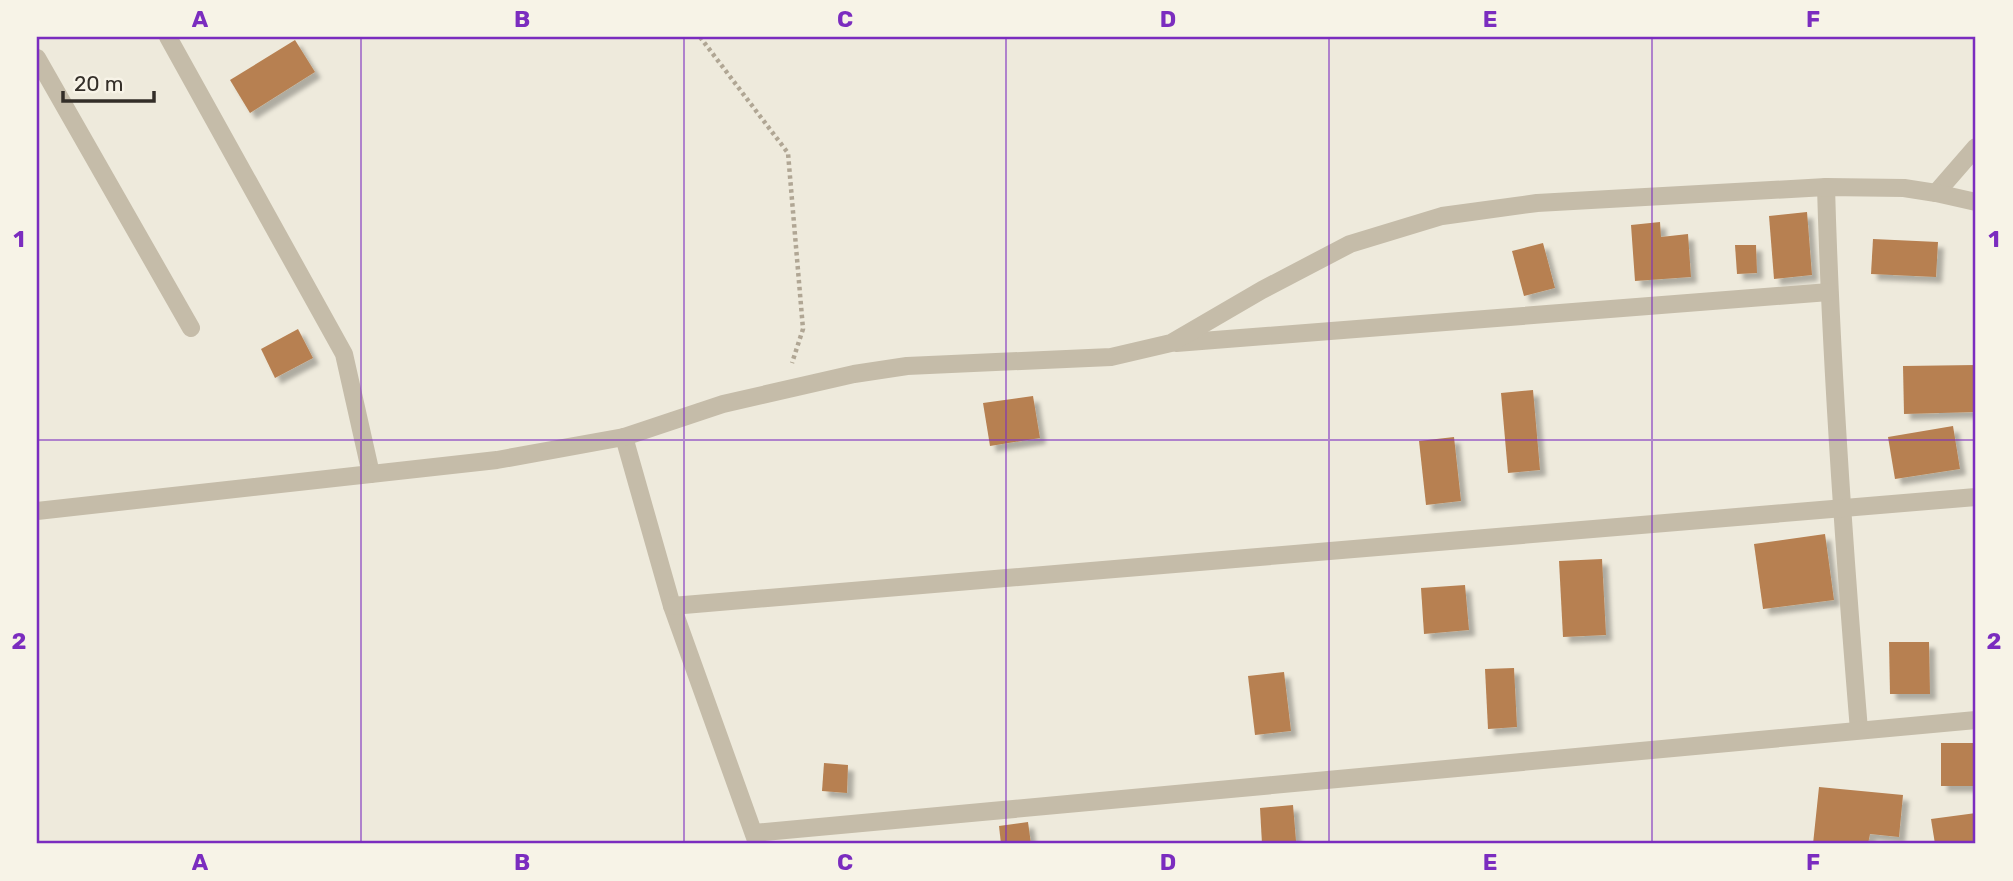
<svg xmlns="http://www.w3.org/2000/svg" width="2013" height="881" font-family="Rubik,sans-serif">
<style>
.building{fill:#b78051;filter:url(#shadow)}
.lines{fill:none;stroke-linecap:round;stroke-linejoin:round}
.path{stroke:#b0a694;stroke-width:4.5;stroke-dasharray:3.5 3.5;stroke-linecap:butt}
.minor{stroke:#c5bca9;stroke-width:18}
.grid{fill:none;stroke:#7b2cbf;stroke-width:2;stroke-opacity:0.55}
.neatline{fill:none;stroke:#7b2cbf;stroke-width:2.5}
.grid-label{font-size:23px;text-anchor:middle;font-weight:bold;fill:#7b2cbf}
</style>
<defs>
<filter id="shadow"><feDropShadow dx="6" dy="6" stdDeviation="2" flood-color="#0004"/></filter>
</defs>
<rect width="100%" height="100%" fill="#eeeadc"/>
<!-- building -->
<g class="building">
<polygon points="295,40 315,72 250,113 230,80"/>
<polygon points="1807,212 1812,275 1774,279 1769,216"/>
<polygon points="1660,222 1661,237 1688,234 1691,277 1635,281 1631,225"/>
<polygon points="1873,239 1938,242 1936,277 1871,274"/>
<polygon points="1543,243 1555,288 1524,296 1512,251"/>
<polygon points="1735,245 1756,245 1757,273 1737,274"/>
<polygon points="298,329 313,358 275,378 261,349"/>
<polygon points="1976,365 1976,412 1904,414 1903,366"/>
<polygon points="1533,390 1540,470 1508,473 1501,393"/>
<polygon points="1033,396 1040,438 990,446 983,403"/>
<polygon points="1953,426 1960,469 1895,479 1888,437"/>
<polygon points="1454,437 1461,501 1426,505 1419,441"/>
<polygon points="1825,534 1834,600 1763,609 1754,544"/>
<polygon points="1602,559 1606,635 1563,637 1559,561"/>
<polygon points="1465,585 1469,630 1424,634 1421,588"/>
<polygon points="1889,642 1929,642 1930,694 1890,694"/>
<polygon points="1514,668 1517,727 1488,729 1485,669"/>
<polygon points="1284,672 1291,731 1255,735 1248,676"/>
<rect x="1941" y="743" width="35" height="43"/>
<polygon points="824,763 848,765 847,793 822,791"/>
<polygon points="1819,787 1903,795 1899,837 1870,834 1868,844 1813,844"/>
<polygon points="1293,805 1296,841 1262,844 1260,808"/>
<polygon points="1976,813 1976,841 1957,844 1935,844 1931,819"/>
<polygon points="1028,822 1031,844 1001,844 999,826"/>
</g>
<g class="lines">
<!-- path -->
<polyline class="path" points="700,37 788,153 803,329 792,363"/>
<!-- minor -->
<g class="minor">
<polyline points="168,37 344,354 371,474"/>
<polyline points="37,58 191,328"/>
<path d="M1826 187C1831 368 1844 549 1859 730"/>
<polyline points="1936,193 1976,147"/>
<polyline points="1176,343 1829,292"/>
<polyline points="624,437 672,606 757,843"/>
<polyline points="37,511 497,460 624,437 723,404 854,374 907,366 1111,357 1171,343 1262,290 1350,244 1442,216 1537,203 1826,187 1904,188 1936,193 1976,202"/>
<polyline points="672,606 1976,497"/>
<polyline points="754,833 1976,720"/>
</g>
</g>
<!-- grid -->
<path class="grid" d="M361 37V844M684 37V844M1006 37V844M1329 37V844M1652 37V844M37 440H1976"/>
<!-- border -->
<rect width="2013" height="881" fill="none" stroke="#f7f3e7" stroke-width="77"/>
<!-- scale -->
<path d="M63 91v10h91v-10" fill="none" stroke="#332e28" stroke-width="3.5"/>
<text x="74" y="91" font-size="21" fill="#332e28" stroke="#f7f3e7" stroke-width="5" paint-order="stroke">20 m</text>
<rect x="38" y="38" width="1936" height="804" class="neatline"/>
<g class="grid-label">
<text x="200" y="27">A</text>
<text x="522" y="27">B</text>
<text x="845" y="27">C</text>
<text x="1168" y="27">D</text>
<text x="1490" y="27">E</text>
<text x="1813" y="27">F</text>
<text x="19" y="247">1</text>
<text x="1994" y="247">1</text>
<text x="19" y="649">2</text>
<text x="1994" y="649">2</text>
<text x="200" y="870">A</text>
<text x="522" y="870">B</text>
<text x="845" y="870">C</text>
<text x="1168" y="870">D</text>
<text x="1490" y="870">E</text>
<text x="1813" y="870">F</text>
</g>
</svg>
